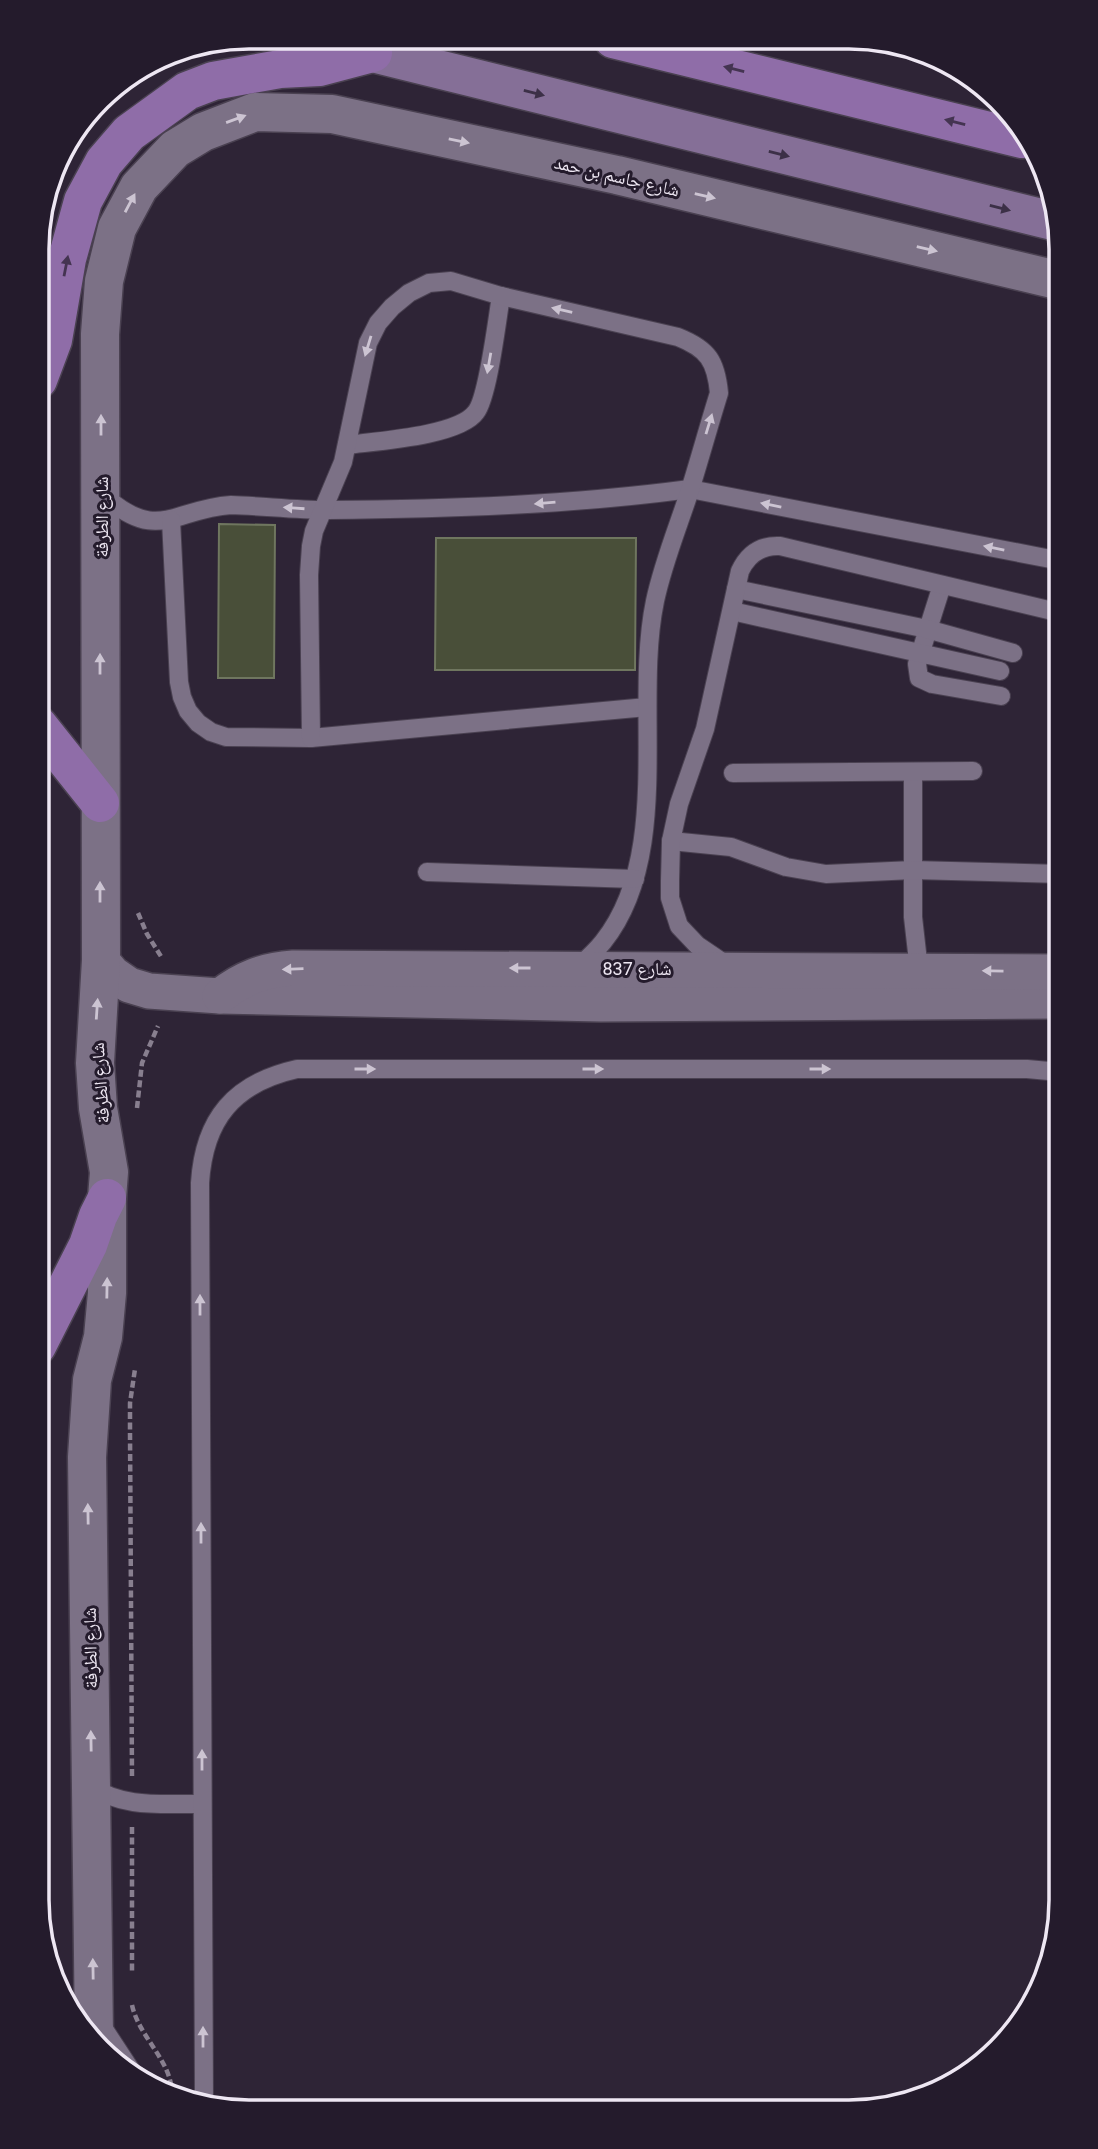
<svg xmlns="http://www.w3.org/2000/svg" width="1098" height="2149" font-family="Roboto,'Noto Naskh Arabic',sans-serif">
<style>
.building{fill:#494f39;stroke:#6f765f;stroke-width:2}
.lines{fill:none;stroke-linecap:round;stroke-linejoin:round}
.service-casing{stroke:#4a4151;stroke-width:20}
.minor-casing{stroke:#4a4151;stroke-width:38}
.tertiary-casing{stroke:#4a4151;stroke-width:41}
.secondary-casing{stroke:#4a4151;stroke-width:41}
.primary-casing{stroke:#4a4151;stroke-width:41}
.path{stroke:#887f8f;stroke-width:4.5;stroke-dasharray:7 3.5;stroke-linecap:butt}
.service{stroke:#7c7186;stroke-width:18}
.minor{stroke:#7c7186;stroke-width:35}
.tertiary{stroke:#7c7186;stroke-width:38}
.secondary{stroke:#856f97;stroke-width:38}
.primary{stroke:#8f6da8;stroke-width:38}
.oneway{fill:#443451}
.oneway2{fill:#3c3047}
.oneway3{fill:#ccc4d2}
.labels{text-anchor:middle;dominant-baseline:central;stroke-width:6;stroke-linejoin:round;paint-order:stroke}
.street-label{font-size:18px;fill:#eee7f3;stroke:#241b2c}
.rim{fill:none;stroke:#eee7f3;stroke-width:3.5}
</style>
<rect width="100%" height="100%" fill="#2e2436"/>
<!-- building -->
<g class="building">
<polygon points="219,524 275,525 274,678 218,678"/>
<polygon points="436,538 636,538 635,670 435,670"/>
</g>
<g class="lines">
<!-- service casing -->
<g class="service-casing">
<g id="service">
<path d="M347 445C377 441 459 436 476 412 488 397 497 320 501 296"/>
<path d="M103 495C158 544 173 509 231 505 263 506 295 510 327 510 448 509 570 505 690 489L1061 561"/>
<polyline points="171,520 179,682 182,697 188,711 198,723 211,732 226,737 311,738 647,707"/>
<polyline points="942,585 917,664 919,678 932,684 1001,696"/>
<polyline points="736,589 927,629 1013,653"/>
<polyline points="732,611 1000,671"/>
<path d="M311 738 309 575 311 546 314 531 343 462 368 343 378 323 392 307 409 293 429 283 451 281 501 296 678 337C708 349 716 361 719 393 709 425 700 458 690 490 678 527 663 563 655 601 633 706 674 853 603 942 596 951 586 960 577 968"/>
<polyline points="913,772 913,917 919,970"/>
<polyline points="733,773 973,771"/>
<polyline points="671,841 731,847 786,867 826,874 913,870 1061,874"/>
<polyline points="427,872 635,879"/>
<path d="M728 966 697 945 679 926 670 898V881L671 841 679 804 705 729 740 571C748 554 761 545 780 546L1061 613"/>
<path d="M91 1786C123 1809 165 1803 202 1804"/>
<polyline points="100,2023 136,2078"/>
<path d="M204 2105 200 1183C204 1119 234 1083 297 1069H1027L1049 1071 1061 1075"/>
</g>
</g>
<!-- minor casing -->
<g class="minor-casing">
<g id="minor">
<polyline points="101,960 113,974 129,985 149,991 220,996 601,1004 1061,1001"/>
<path d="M220 996C243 978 264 970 293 968L1061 972"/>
</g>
</g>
<!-- tertiary casing -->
<g class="tertiary-casing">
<polyline id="tertiary" points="94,2037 87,1457 92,1380 103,1337 107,1293 107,1198 109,1172 98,1108 95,1063 101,960 100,334 104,281 117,228 139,187 175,149 203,132 255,112 332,114 617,175 1061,281"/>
</g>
<!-- secondary casing -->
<g class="secondary-casing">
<polyline id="secondary" points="308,37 1057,222"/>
</g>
<!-- primary casing -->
<g class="primary-casing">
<g id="primary">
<polyline points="613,39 1022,139"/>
<polyline points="38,380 53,340 67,259 83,201 104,162 129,133 187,91 213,81 280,69 320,67 373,53"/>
<polyline points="38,725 100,803"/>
<polyline points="37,1346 88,1245 98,1216 107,1198"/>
</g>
</g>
<!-- path -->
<g class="path">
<polyline points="138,913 147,934 162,958"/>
<polyline points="137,1108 142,1063 158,1026"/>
<polyline points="132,1776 130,1431 130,1403 135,1369"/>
<polyline points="132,1827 132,1972"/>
<path d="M132 2005C139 2038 173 2061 172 2096"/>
</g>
<!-- service -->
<use href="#service" class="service"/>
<!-- minor -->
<use href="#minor" class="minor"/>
<!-- tertiary -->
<use href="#tertiary" class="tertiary"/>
<!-- secondary -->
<use href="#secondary" class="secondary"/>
<!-- primary -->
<use href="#primary" class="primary"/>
</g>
<!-- one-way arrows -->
<defs><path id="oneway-solid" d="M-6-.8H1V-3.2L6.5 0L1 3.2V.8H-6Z" transform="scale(1.75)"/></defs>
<g class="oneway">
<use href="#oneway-solid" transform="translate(734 69) rotate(-166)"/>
<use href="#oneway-solid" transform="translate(955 122) rotate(-166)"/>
<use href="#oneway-solid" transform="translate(66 266) rotate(-79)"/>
</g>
<g class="oneway2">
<use href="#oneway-solid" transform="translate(534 93) rotate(14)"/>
<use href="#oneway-solid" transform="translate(779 154) rotate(14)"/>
<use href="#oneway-solid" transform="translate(1000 208) rotate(14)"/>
</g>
<g class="oneway3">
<use href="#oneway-solid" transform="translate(236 119) rotate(-20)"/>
<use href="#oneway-solid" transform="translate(459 141) rotate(12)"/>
<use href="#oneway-solid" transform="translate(705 196) rotate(13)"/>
<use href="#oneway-solid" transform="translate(130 203) rotate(-62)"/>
<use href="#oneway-solid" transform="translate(927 249) rotate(13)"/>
<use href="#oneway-solid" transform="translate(562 310) rotate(-167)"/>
<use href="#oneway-solid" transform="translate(368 346) rotate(107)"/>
<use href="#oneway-solid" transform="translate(489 363) rotate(100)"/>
<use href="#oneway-solid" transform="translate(709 424) rotate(-73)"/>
<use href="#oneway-solid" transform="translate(101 425) rotate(-90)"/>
<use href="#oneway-solid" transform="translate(545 503) rotate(175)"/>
<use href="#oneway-solid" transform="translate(771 505) rotate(-169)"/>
<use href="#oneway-solid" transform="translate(294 508) rotate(-176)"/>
<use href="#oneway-solid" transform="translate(994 548) rotate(-169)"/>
<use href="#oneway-solid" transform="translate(100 664) rotate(-90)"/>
<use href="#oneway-solid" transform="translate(100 892) rotate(-90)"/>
<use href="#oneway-solid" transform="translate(520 968) rotate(180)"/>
<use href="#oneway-solid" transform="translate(293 969) rotate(178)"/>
<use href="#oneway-solid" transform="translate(993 971) rotate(-179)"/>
<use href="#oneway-solid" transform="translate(97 1009) rotate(-86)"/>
<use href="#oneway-solid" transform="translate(365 1069)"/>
<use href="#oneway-solid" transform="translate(593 1069)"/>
<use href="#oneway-solid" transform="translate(820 1069)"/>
<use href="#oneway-solid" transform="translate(107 1288) rotate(-89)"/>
<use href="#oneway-solid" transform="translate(200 1305) rotate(-90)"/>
<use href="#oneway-solid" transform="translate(88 1514) rotate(-91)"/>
<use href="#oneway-solid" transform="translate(201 1533) rotate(-90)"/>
<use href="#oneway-solid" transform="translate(91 1741) rotate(-91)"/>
<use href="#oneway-solid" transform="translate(202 1760) rotate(-90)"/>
<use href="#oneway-solid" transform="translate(93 1969) rotate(-91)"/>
<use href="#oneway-solid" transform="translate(203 2037) rotate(-90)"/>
</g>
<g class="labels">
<!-- street labels -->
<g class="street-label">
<text transform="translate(617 176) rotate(13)">شارع جاسم بن حمد</text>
<text transform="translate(101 517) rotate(-90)">شارع الطرفة</text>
<text x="637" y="968">شارع 837</text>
<text transform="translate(100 1083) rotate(-94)">شارع الطرفة</text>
<text transform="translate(90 1648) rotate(-91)">شارع الطرفة</text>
</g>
</g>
<!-- crop -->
<path d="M0 0H1098V2149H0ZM249 49H849A200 200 0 0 1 1049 249V1900A200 200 0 0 1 849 2100H249A200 200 0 0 1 49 1900V249A200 200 0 0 1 249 49Z" fill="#241b2c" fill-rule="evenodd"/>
<path class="rim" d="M249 49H849A200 200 0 0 1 1049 249V1900A200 200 0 0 1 849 2100H249A200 200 0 0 1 49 1900V249A200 200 0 0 1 249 49Z"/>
</svg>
